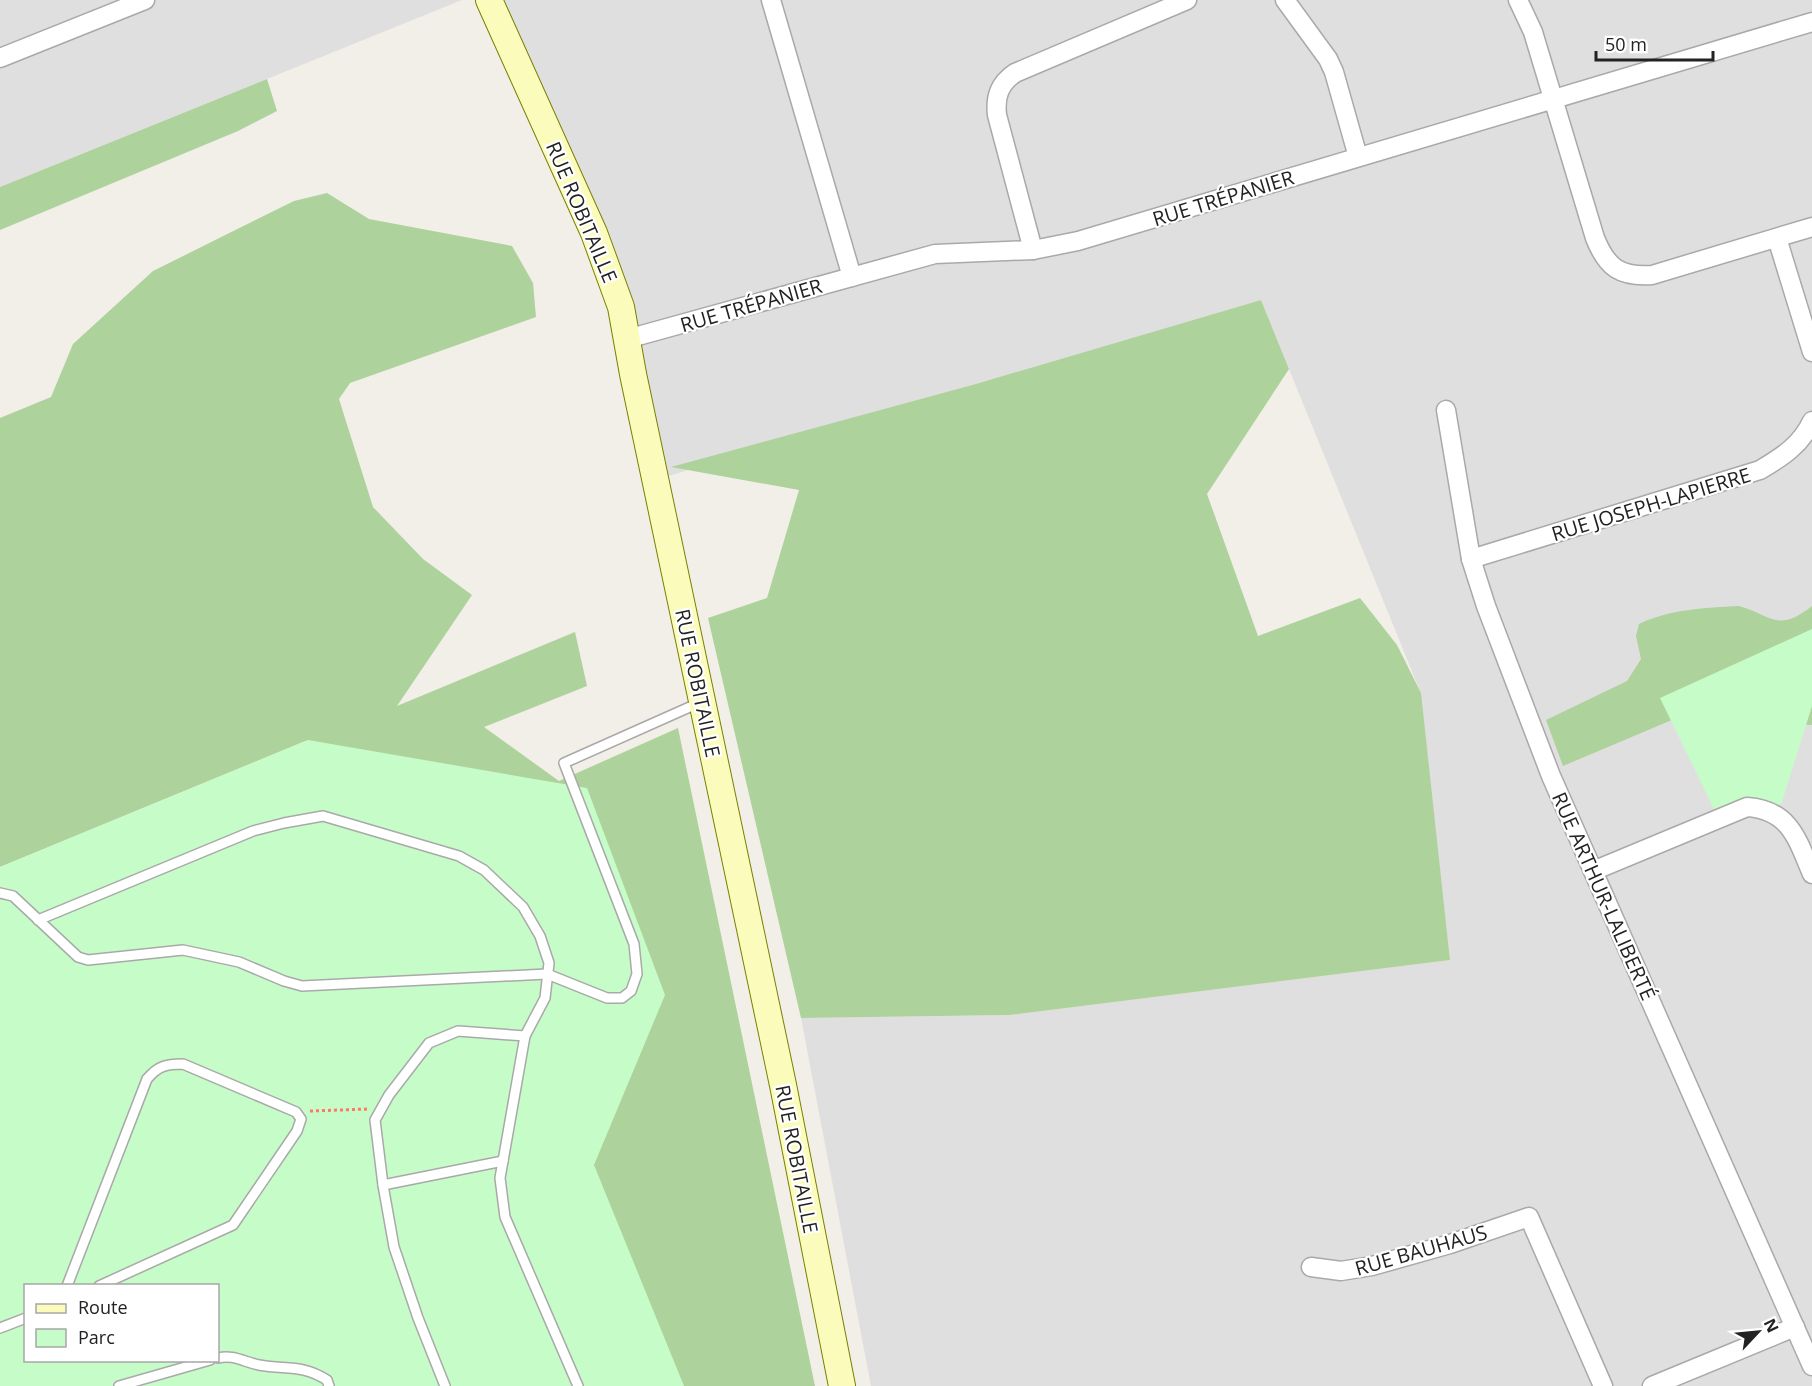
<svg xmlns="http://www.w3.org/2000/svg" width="1812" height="1386" font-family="'Open Sans',sans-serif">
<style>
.residential{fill:#e0dfdf}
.forest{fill:#aed29c;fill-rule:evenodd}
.park{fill:#c6fcc8;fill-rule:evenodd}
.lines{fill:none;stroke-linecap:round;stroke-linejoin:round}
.lane-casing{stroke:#a9a9a9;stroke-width:12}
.street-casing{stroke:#a9a9a9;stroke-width:21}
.secondary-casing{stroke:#788001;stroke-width:28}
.path{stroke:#ff766d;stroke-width:3;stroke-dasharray:3 3;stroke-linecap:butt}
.lane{stroke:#fff;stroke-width:9}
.street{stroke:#fff;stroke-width:18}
.secondary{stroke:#fbfcbc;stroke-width:26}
.labels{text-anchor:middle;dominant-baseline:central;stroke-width:4.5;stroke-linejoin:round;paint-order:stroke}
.street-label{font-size:20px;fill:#222;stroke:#fff}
</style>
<rect width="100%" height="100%" fill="#f2eee8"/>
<!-- residential -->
<g class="residential">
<polygon points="0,0 462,0 0,187"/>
<polygon points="490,0 1812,0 1812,1386 871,1386 801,1018 1009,1015 1450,960 1420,691 1261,300 655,480 627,339"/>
</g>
<!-- forest -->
<g class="forest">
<polygon points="267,79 277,111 238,131 0,230 0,187"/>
<path d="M327 193 369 219 512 246 533 283 536 317 350 383 339 399 373 507 423 559 472 595 397 706 575 632 587 686 484 727 559 781 678 728 815 1386H652L364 1354 17 1386 0 947 308 740 0 867V418L51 397 73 344 153 271 294 201ZM26 1286H218V1360H26Z"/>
<polygon points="1261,300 1289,369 1207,494 1258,636 1360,598 1397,645 1421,693 1450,960 1009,1015 801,1018 708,618 767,598 799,490 671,467 976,384"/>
<path d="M1739 606C1773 616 1778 633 1812 606V725L1679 717 1563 766 1546 720 1627 681 1641 659 1636 636 1639 624C1670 609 1705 608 1739 606Z"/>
</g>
<!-- park -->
<g class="park">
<path d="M1812 629V706L1781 805C1753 796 1741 799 1714 809L1660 698Z"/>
<path d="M308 740 587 788 665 995 594 1165 684 1386H0V867ZM26 1286H218V1360H26Z"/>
</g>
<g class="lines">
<!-- lane casing -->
<g class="lane-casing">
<g id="lane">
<polyline points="0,893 13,896 78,957 88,960 183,950 239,962 284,981 302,986 547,974 607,998 622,998 631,991 637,974 634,944 564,763 701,702"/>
<polyline points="38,920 253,831 284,823 323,816 459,856 484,870 523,907 540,936 549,963 545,998 525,1036 500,1178 505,1217 578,1386"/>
<polyline points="383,1185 503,1161"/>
<path d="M67 1286 147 1079C158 1066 166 1064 183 1064L296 1112 301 1119 297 1131 233 1225 99 1286"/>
<polyline points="0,1328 26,1318"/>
<path d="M218 1358C233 1354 244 1362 259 1365 286 1370 302 1364 327 1380L329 1386"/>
<polyline points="119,1386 210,1360"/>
<polyline points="445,1386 418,1318 394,1247 383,1185 375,1120 389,1095 429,1043 458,1031 525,1036"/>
</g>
</g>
<!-- street casing -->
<g class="street-casing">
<g id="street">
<polyline points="771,0 852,277"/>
<polyline points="1285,0 1328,59 1334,72 1358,157"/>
<path d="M1518 0 1533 32 1595 238C1607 268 1620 277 1652 275L1812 227"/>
<polyline points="0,58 145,0"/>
<polyline points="1777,238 1812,352"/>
<path d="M1033 250 997 115C995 97 999 84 1015 73L1187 0"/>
<polyline points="627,339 935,254 1033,250 1078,241 1812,22"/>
<polyline points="1446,410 1471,559 1486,606 1551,776 1812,1366"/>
<path d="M1471 559 1760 470C1782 457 1801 445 1812 421"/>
<path d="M1593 871 1747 807C1790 810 1797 839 1812 874"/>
<polyline points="1311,1267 1341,1271 1372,1266 1450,1244 1529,1217 1603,1386"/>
<polyline points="1652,1386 1795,1327"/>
</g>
</g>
<!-- secondary casing -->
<g class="secondary-casing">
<polyline id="secondary" points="489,0 594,233 621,307 633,374 783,1085 842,1386"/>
</g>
<!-- path -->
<polyline class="path" points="310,1111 369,1109"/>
<!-- lane -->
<use href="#lane" class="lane"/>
<!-- street -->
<use href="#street" class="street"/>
<!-- secondary -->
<use href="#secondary" class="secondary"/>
</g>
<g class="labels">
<!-- street labels -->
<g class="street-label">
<text transform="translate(1223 198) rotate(-17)">RUE TRÉPANIER</text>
<text transform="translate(582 212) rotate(67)">RUE ROBITAILLE</text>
<text transform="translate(751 305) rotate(-16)">RUE TRÉPANIER</text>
<text transform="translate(1651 504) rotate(-17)">RUE JOSEPH-LAPIERRE</text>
<text transform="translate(698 683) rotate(78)">RUE ROBITAILLE</text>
<text transform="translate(1604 896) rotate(66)">RUE ARTHUR-LALIBERTÉ</text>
<text transform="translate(797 1159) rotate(79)">RUE ROBITAILLE</text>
<text transform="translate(1421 1250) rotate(-16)">RUE BAUHAUS</text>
</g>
</g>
<!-- legend -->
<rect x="24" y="1284" width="195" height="78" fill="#ffffff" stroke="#a7a7a7" stroke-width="1.5"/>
<rect x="36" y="1304" width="30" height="9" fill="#fbfcbc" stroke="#a7a7a7" stroke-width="1.5"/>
<text x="78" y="1314" font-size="18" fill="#222222">Route</text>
<rect x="36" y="1329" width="30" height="18" fill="#c6fcc8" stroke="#a7a7a7" stroke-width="1.5"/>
<text x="78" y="1344" font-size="18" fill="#222222">Parc</text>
<!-- north arrow -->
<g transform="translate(1758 1332) rotate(64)" stroke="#ffffff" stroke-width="4.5" paint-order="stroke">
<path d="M0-4.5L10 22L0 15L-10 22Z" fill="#222222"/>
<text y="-9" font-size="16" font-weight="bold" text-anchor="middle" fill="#222222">N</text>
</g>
<!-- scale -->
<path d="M1596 51v9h117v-9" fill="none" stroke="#222222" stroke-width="3"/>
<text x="1605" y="51" font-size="18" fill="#222222" stroke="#ffffff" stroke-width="4.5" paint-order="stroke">50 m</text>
</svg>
